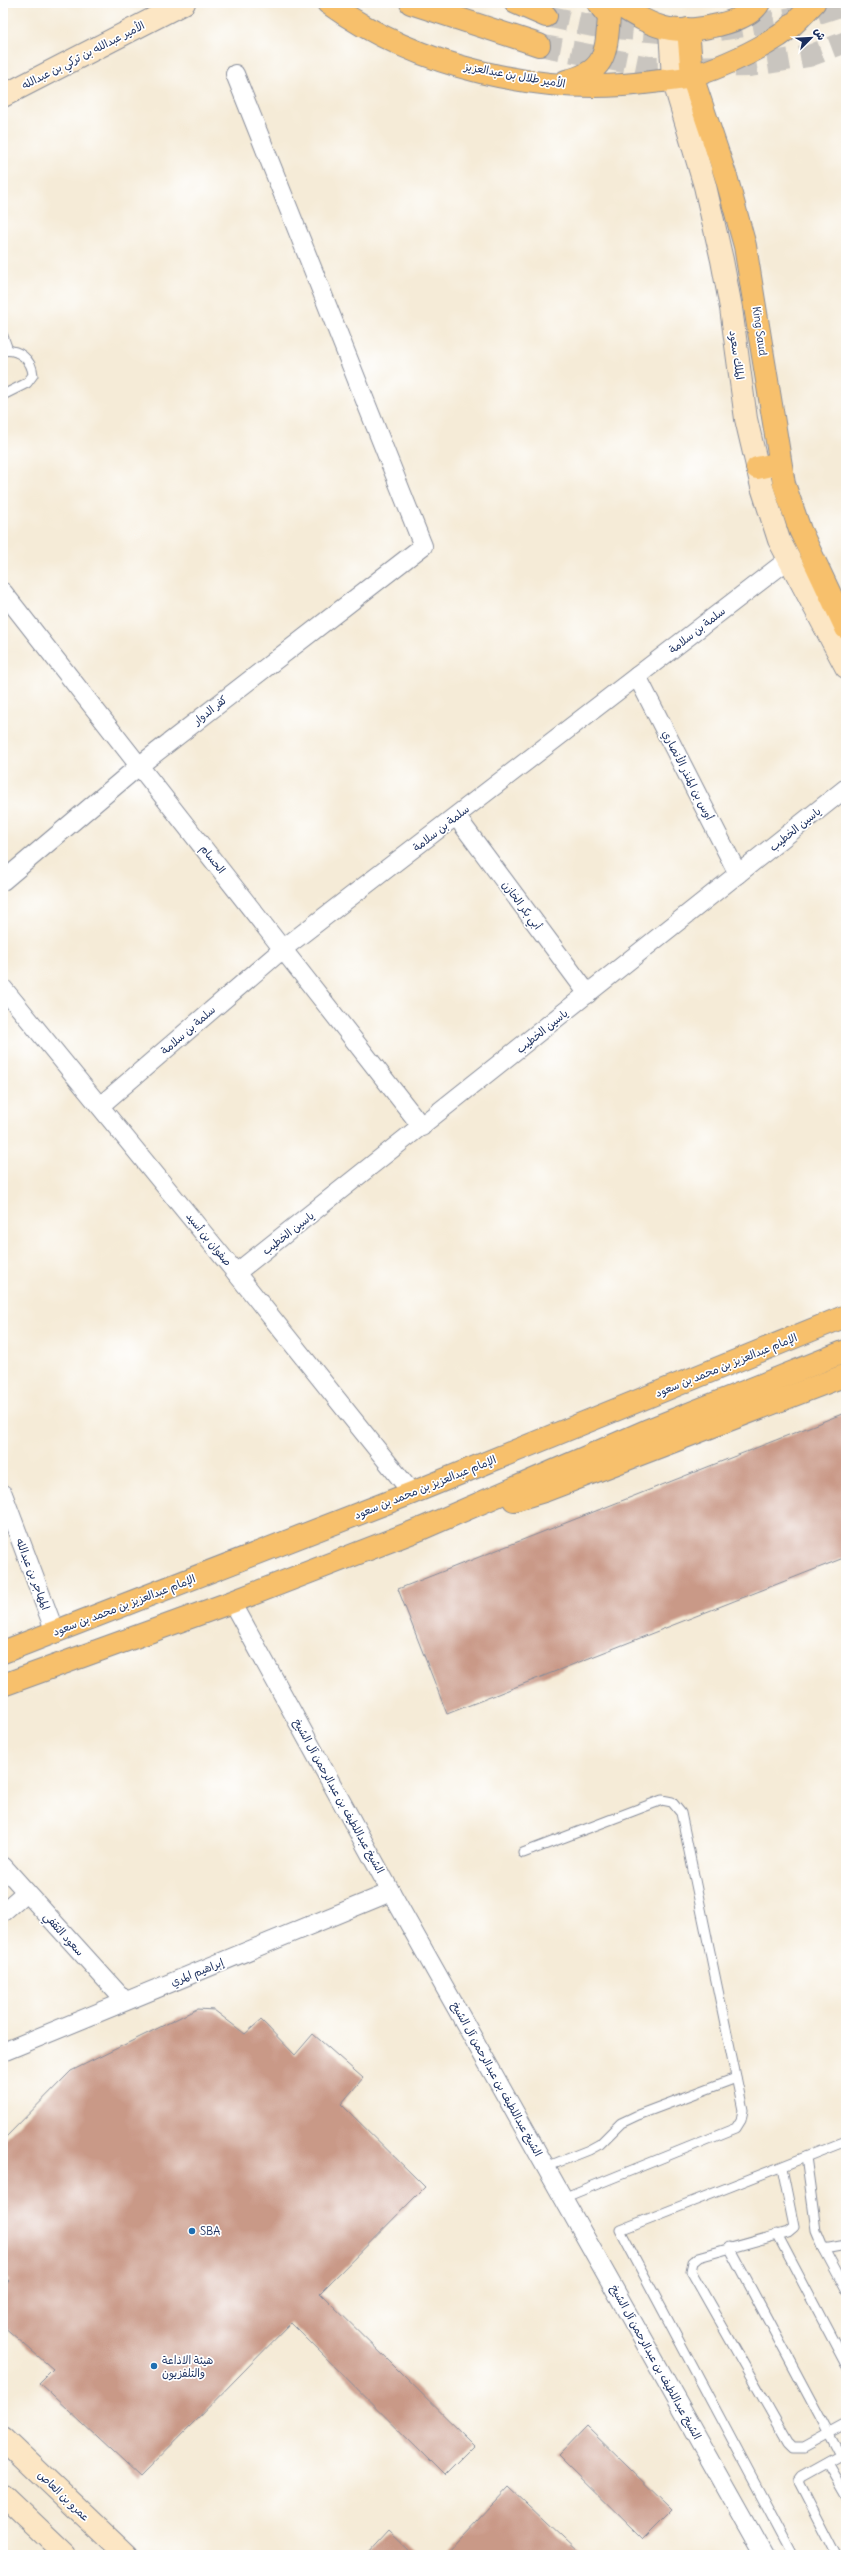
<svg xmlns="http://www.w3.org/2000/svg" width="849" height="2558" font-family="Delius,'Playpen Sans Arabic',sans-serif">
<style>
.building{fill:#c99987}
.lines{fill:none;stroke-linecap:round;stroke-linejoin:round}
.primary-tunnel{stroke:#c9c5bf;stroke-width:22;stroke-dasharray:22 11;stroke-linecap:butt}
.lane-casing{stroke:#888d9a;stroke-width:11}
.street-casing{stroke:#888d9a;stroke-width:20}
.secondary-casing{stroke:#888d9a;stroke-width:24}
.primary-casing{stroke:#888d9a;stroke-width:24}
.lane{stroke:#fff;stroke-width:9}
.street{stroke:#fff;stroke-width:18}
.secondary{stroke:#fce6c4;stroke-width:22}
.primary{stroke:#f7c06c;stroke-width:22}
.poi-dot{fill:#1f6fb2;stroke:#fff;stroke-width:1.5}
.labels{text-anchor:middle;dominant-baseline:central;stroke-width:3.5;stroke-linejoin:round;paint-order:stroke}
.street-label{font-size:11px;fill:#1b2f5e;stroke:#fff}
.poi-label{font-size:11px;fill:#1b2f5e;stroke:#fff;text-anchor:start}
</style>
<rect width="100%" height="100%" fill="#fff"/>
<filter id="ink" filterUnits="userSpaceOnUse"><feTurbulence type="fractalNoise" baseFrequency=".025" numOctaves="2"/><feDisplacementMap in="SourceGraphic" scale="8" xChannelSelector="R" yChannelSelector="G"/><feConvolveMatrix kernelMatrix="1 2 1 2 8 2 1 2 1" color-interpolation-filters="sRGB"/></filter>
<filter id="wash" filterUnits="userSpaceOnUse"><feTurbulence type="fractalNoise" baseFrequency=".012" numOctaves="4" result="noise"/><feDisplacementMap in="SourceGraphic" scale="16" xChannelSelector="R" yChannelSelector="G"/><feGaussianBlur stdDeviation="0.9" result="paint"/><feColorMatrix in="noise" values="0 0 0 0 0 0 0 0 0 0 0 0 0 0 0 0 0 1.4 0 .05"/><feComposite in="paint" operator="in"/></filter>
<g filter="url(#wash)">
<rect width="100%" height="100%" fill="#f5ebd7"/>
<g id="blocks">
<!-- building -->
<g class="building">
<polygon points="842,1414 846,1425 846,1557 447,1714 398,1589"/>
<polygon points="197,2009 214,2010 245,2034 261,2020 295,2055 313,2034 363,2078 341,2104 425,2187 320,2293 474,2445 444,2475 291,2323 140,2477 39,2383 53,2369 3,2326 3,2288 9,2281 3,2276 3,2140 71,2071"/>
<polygon points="586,2426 672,2510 643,2539 558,2455"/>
<polygon points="509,2487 581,2555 445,2555"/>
<polygon points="389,2530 415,2555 366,2555"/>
</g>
</g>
</g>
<g filter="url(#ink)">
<use href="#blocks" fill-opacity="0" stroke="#888d9a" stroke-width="1"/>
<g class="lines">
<!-- primary-tunnel -->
<g class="primary-tunnel">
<polyline points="546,16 593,26 672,33"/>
<polyline points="720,30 815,14 846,4"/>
<polyline points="539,45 649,67 750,66 809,56 846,42"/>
</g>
<!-- lane casing -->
<g class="lane-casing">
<g id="lane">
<polyline points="3,336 8,350"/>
<path d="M3 351C18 348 32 360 33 375L27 383 3 395"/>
<polyline points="523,1853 662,1800 672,1802 681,1813 743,2110 741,2120 736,2128 563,2198"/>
<polyline points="806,2157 816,2230 824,2249 846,2290"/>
<polyline points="546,2167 589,2150 600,2144 621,2123 638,2115 736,2078"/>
<polyline points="782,2168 794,2227 788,2232 699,2257 693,2262 691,2271 788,2442 793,2447 804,2447 846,2424"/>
<polyline points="777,2234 846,2365"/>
<polyline points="729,2247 840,2455"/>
<polyline points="824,2249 846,2245"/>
<polyline points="827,2463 846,2496"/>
<polyline points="793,2555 620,2230 846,2141"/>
<polyline points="836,2555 798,2481 801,2477 846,2452"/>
</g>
</g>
<!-- street casing -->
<g class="street-casing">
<g id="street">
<polyline points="3,592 422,1127"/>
<polyline points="637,676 738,874"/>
<polyline points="456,816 588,994"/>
<polyline points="3,881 140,765 423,546 235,74"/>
<polyline points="3,988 236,1273 412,1493"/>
<polyline points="100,1106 284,948 789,559"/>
<polyline points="236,1273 846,788"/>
<polyline points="3,1494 55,1632"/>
<polyline points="232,1602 391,1892 764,2555"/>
<polyline points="3,1866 125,2001"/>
<polyline points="3,1912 26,1892"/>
<polyline points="3,2052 391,1892"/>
</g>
</g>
<!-- secondary casing -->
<g class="secondary-casing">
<g id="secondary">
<polyline points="670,29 673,79 705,186 722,260 731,308 746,419 762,487 779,540 846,667"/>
<polyline points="3,96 184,3"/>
<polyline points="3,2438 126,2555"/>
<polyline points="3,2495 66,2555"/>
</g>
</g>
<!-- primary casing -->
<g class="primary-casing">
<g id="primary">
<path d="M328 3C418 68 543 97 652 82 666 80 681 80 694 76 723 66 753 53 779 36 792 28 803 14 814 3"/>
<polyline points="411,3 539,45"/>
<polyline points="516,3 546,16"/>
<path d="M615 3C631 13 651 26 670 29 691 33 748 23 759 3"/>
<polyline points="688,29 692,76 727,180 745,246 784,484 800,530 846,628"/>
<path d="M566 81C606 72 606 53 609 17L598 3"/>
<polyline points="757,468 780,463"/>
<polyline points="514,1500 544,1491 846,1375"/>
<polyline points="3,1652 412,1493 846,1316"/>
<polyline points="3,1685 232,1602 423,1528 646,1431 846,1351"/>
</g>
</g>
<!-- lane -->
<use href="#lane" class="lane"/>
<!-- street -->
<use href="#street" class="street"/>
<!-- secondary -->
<use href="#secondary" class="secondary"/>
<!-- primary -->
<use href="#primary" class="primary"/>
</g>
</g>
<!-- markers -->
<g class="poi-dot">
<circle cx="192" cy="2231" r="4"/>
<circle cx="154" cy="2366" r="4"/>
</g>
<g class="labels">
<!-- street labels -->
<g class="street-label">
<text transform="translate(83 55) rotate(-27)">الأمير عبدالله بن تركي بن عبدالله</text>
<text transform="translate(515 75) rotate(10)">الأمير طلال بن عبدالعزيز</text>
<text transform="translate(760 331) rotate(82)">King Saud</text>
<text transform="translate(737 355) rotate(82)">الملك سعود</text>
<text transform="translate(697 630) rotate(-38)">سلمة بن سلامة</text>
<text transform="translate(210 710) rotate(-38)">كفر الدوار</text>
<text transform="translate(688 775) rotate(63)">أوس بن المنذر الأنصاري</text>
<text transform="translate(441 828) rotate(-38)">سلمة بن سلامة</text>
<text transform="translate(795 829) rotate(-39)">ياسين الخطيب</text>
<text transform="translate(213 859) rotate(52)">الحسام</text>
<text transform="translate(522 905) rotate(53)">أبي بكر الخازن</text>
<text transform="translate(188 1030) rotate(-41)">سلمة بن سلامة</text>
<text transform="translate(542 1031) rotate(-39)">ياسين الخطيب</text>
<text transform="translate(288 1233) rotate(-38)">ياسين الخطيب</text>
<text transform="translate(209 1239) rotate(51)">صفوان بن أسيد</text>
<text transform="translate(726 1365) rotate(-22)">الإمام عبدالعزيز بن محمد بن سعود</text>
<text transform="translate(425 1487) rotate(-22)">الإمام عبدالعزيز بن محمد بن سعود</text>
<text transform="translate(33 1574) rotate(69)">المهاجر بن عبدالله</text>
<text transform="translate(124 1605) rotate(-21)">الإمام عبدالعزيز بن محمد بن سعود</text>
<text transform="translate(339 1796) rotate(61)">الشيخ عبداللطيف بن عبدالرحمن آل الشيخ</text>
<text transform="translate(64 1934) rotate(48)">سعود الثقفي</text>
<text transform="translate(197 1972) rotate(-22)">إبراهيم المري</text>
<text transform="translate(497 2079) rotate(61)">الشيخ عبداللطيف بن عبدالرحمن آل الشيخ</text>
<text transform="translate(656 2362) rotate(61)">الشيخ عبداللطيف بن عبدالرحمن آل الشيخ</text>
<text transform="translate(64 2496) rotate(44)">عمرو بن العاص</text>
</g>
<!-- poi labels -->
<g class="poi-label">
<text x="200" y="2231">SBA</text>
<text x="162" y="2360">هيئة الاذاعة<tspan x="162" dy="13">والتلفزيون</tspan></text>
</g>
</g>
<!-- margin -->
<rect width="849" height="2558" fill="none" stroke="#fff" stroke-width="16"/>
<!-- north arrow -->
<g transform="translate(811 38) rotate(66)" stroke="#ffffff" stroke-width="3" paint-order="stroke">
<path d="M0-3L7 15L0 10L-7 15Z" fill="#1b2f5e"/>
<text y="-6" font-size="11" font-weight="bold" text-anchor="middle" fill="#1b2f5e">ش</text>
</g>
</svg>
